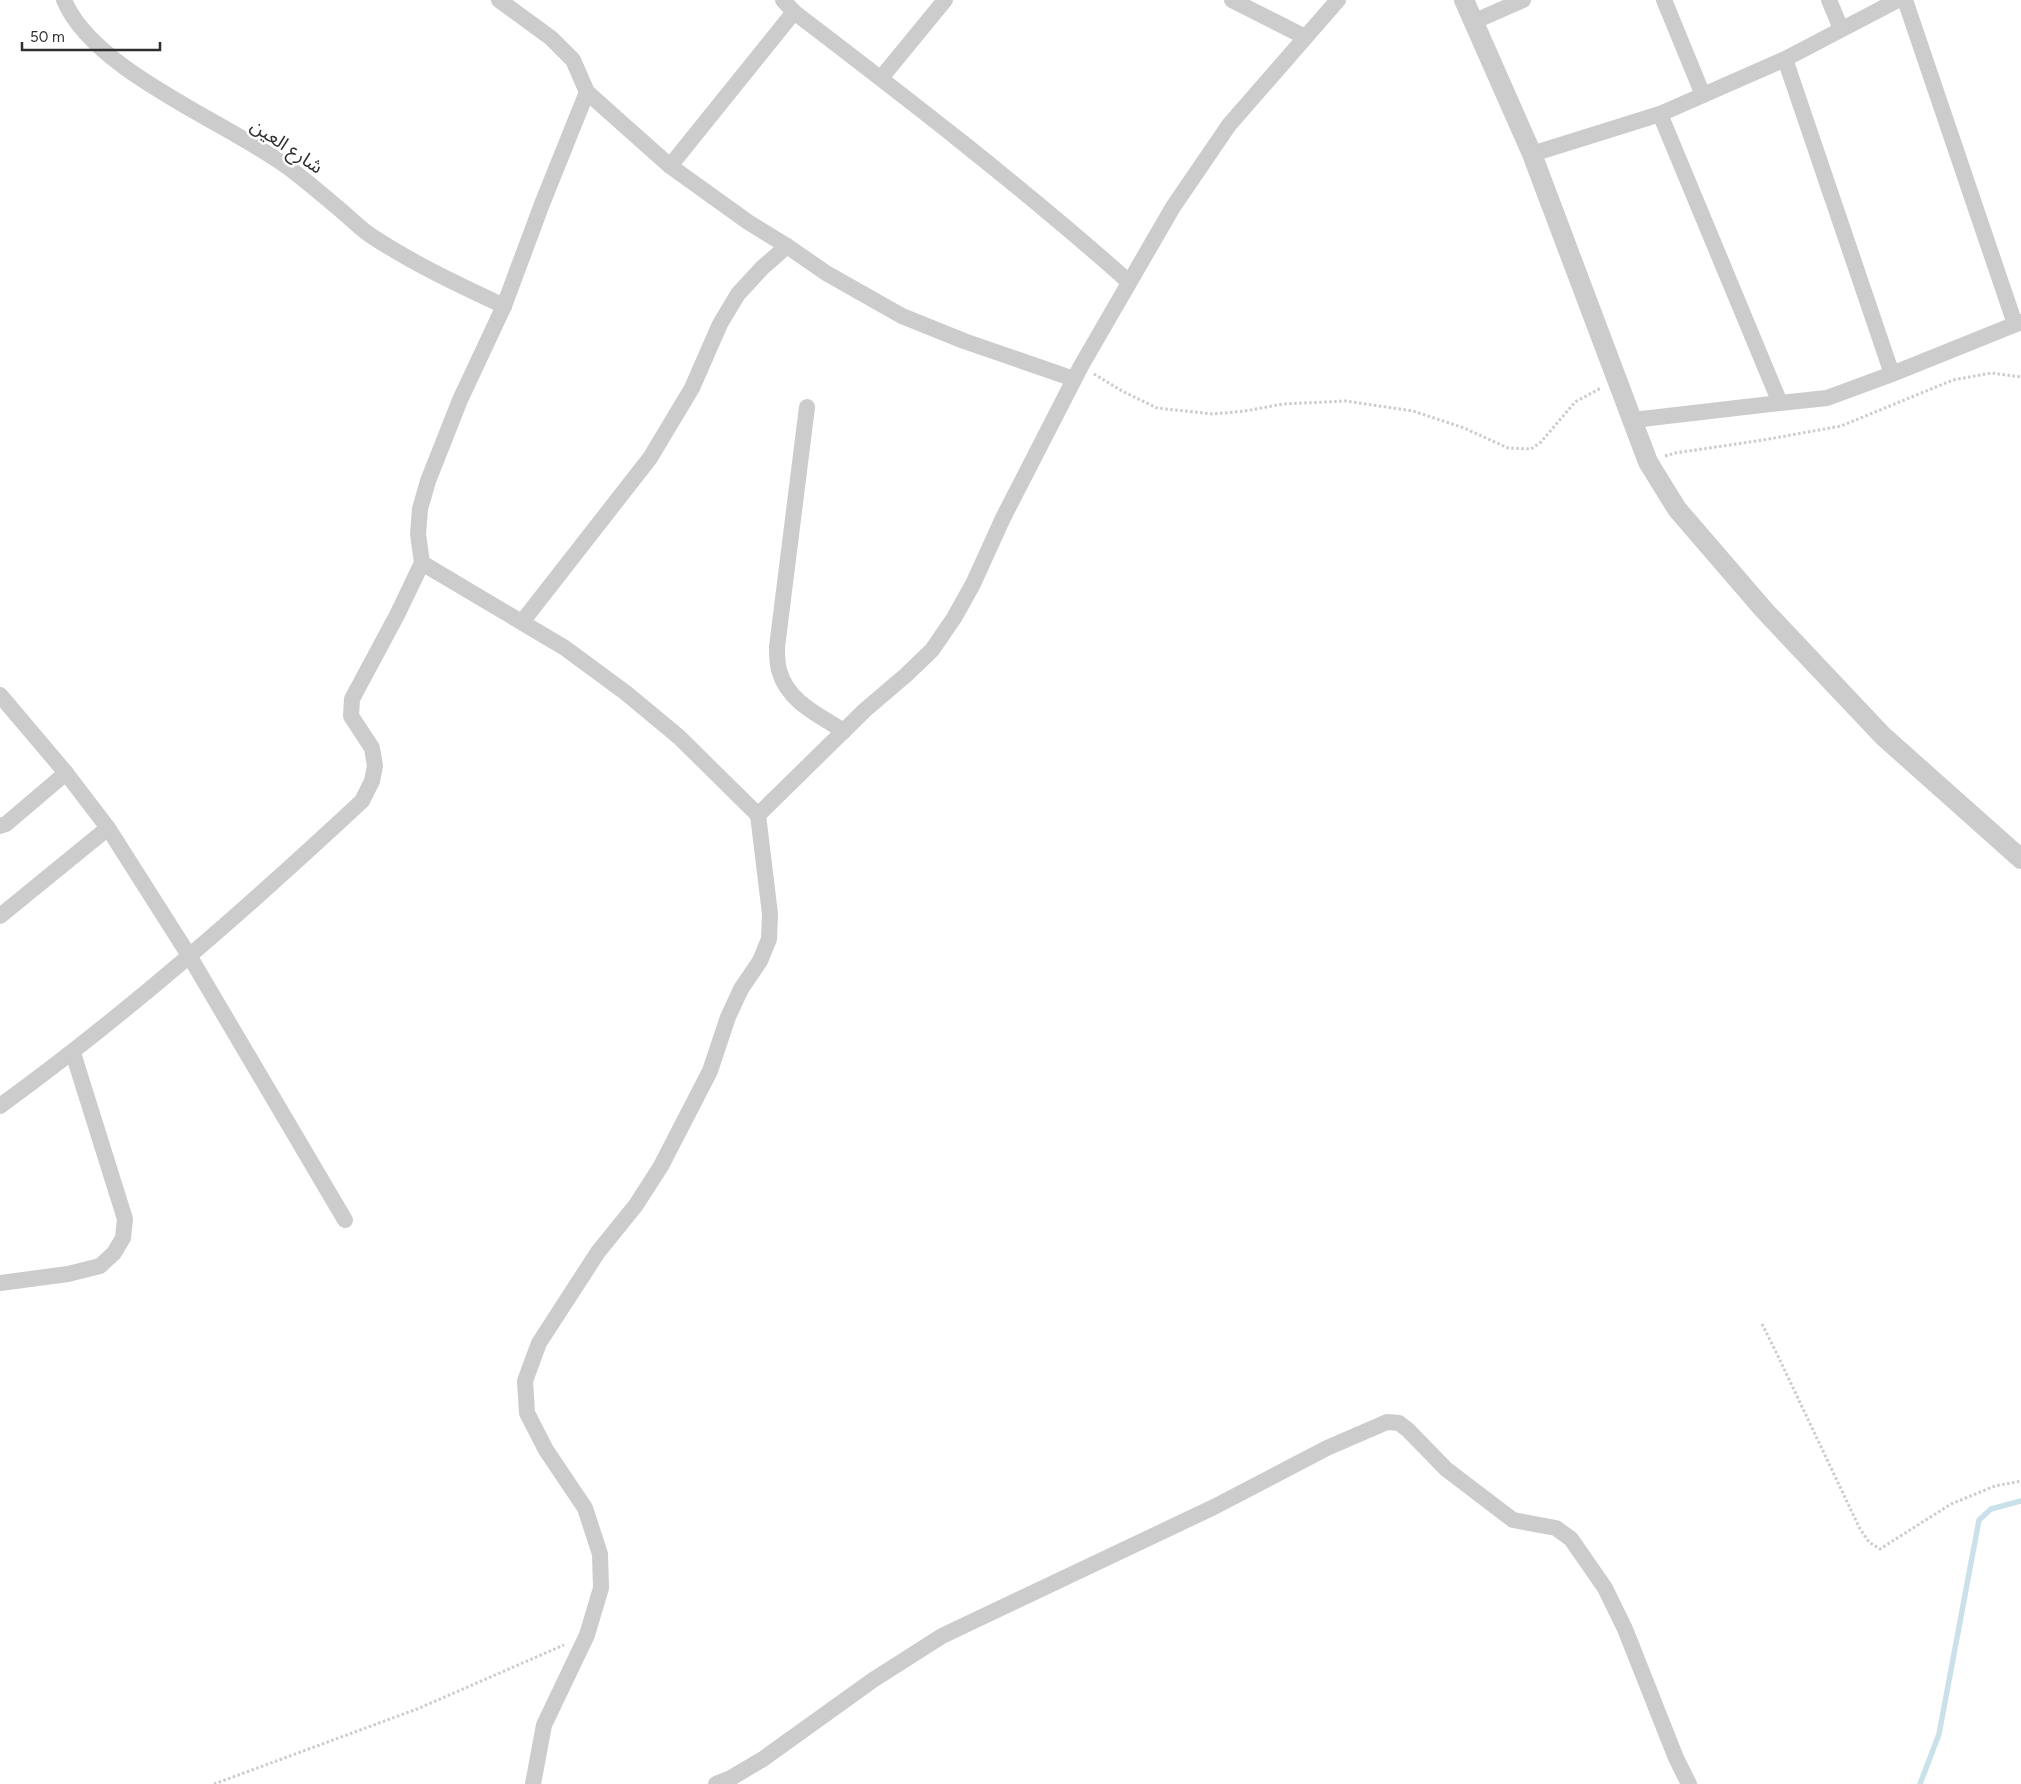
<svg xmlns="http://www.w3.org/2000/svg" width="2021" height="1784" font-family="Figtree,'Noto Sans Arabic',sans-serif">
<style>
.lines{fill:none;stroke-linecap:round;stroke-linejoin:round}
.stream{stroke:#cbe1ea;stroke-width:5.5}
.path{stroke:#ccc;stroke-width:3;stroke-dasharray:2.5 2.5;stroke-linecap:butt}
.minor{stroke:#ccc;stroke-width:16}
.tertiary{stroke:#ccc;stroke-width:20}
.labels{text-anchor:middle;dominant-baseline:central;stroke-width:5;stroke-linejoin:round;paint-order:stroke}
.street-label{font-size:19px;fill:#2f2f2f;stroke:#fff}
</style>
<rect width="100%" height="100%" fill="#fff"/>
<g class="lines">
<!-- stream -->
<polyline class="stream" points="1920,1784 1939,1734 1979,1520 1991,1509 2021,1501"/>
<!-- path -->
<g class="path">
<polyline points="1094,374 1122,391 1157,408 1213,414 1245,411 1283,404 1346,401 1413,411 1464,428 1508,448 1531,449 1541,442 1575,402 1601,388"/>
<polyline points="1665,456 1675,453 1763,440 1841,426 1953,380 1991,373 2021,377"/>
<polyline points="1762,1324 1777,1354 1860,1529 1869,1542 1880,1549 1951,1504 1995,1486 2021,1481"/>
<polyline points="214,1784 417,1709 564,1645"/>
</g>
<!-- minor -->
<g class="minor">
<path d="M64 0C93 71 227 122 289 168 308 182 326 198 344 213 353 221 361 229 370 235 412 263 459 285 504 306"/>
<polyline points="499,0 551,38 573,60 587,92 616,118 670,166 748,222 787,246 826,273 902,316 964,341 1074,379"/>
<path d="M783 0 794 12C908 99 1021 186 1129 282"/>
<polyline points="1232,0 1305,37"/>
<polyline points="1664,0 1703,95"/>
<polyline points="1829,0 1841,29"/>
<polyline points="1905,0 2015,324"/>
<polyline points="1473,22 1523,0"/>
<polyline points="1785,59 1892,374"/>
<polyline points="881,78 945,0"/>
<polyline points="1660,114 1780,403 1827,398 1892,374 2021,322"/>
<polyline points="1532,154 1660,114 1785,59 1898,0"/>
<polyline points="670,166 794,12"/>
<path d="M807 407 777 647C777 654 777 663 779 670 787 701 818 715 844 731"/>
<polyline points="1633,420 1780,403"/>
<polyline points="422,563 565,648 626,693 679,737 758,815"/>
<polyline points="522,622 650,458 692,388 720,324 738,294 762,268 787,246"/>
<polyline points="0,695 66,773 108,828 190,957 345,1220"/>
<polyline points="0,826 6,824 66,773"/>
<polyline points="0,916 108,828"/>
<path d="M0 1106C128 1013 246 909 362 801L372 781 375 766 372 748 351 716 352 699 397 615 422 563 418 534 420 509 428 481 460 400 504 306 542 204 587 92"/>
<polyline points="0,1283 68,1274 100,1266 114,1253 123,1238 125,1219 73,1053"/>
<polyline points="533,1784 544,1725 587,1635 601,1588 600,1554 585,1508 546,1450 527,1413 525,1381 539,1343 598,1252 636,1205 661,1166 710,1071 728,1017 741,989 760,961 769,939 770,914 758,815 865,710 906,675 932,650 954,618 973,584 1003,518 1081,366 1173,207 1229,125 1338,0"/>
<polyline points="716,1784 731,1778 763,1759 873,1680 942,1636 1214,1507 1327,1448 1387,1422 1399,1423 1408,1430 1446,1469 1513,1520 1556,1528 1571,1539 1605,1588 1625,1629 1676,1758 1689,1784"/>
</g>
<!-- tertiary -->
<polyline class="tertiary" points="1464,0 1532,154 1648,462 1677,509 1764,610 1883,736 2021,859"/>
</g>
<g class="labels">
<!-- street labels -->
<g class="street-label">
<text transform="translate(287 146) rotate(34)">شارع العين</text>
</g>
</g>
<!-- scale -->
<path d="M22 42v8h138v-8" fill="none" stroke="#2f2f2f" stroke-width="2.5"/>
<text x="30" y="42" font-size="15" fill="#2f2f2f" stroke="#ffffff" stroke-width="4" paint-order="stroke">50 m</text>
</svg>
